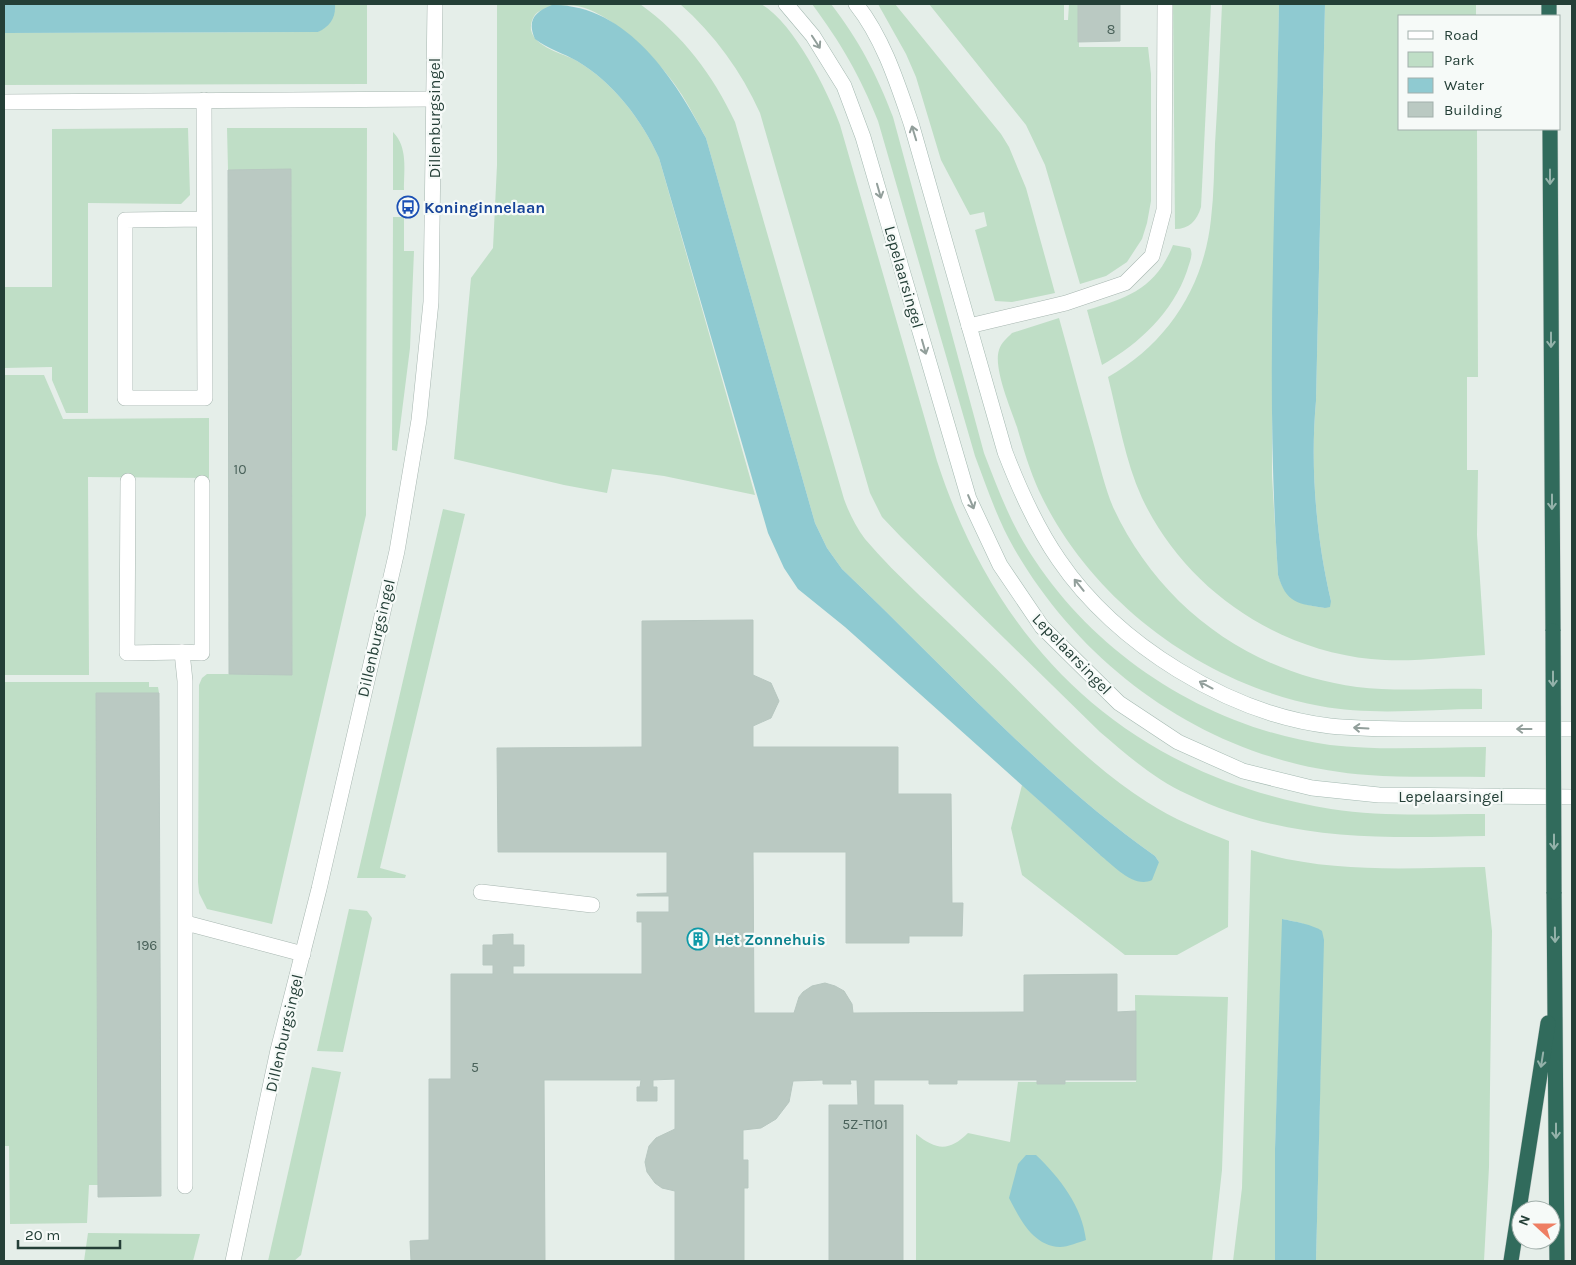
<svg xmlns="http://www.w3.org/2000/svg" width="1576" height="1265" font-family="Karla,sans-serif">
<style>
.green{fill:#bfdec6}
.water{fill:#8fcad1}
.building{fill:#bac9c2;stroke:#b7c7c0}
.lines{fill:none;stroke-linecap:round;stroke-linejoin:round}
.lane-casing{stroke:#a7b6b0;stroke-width:16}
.street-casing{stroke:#a7b6b0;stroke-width:16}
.secondary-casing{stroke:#a4b9b1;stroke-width:16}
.highway-casing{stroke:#c2c9c7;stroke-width:16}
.lane{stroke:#fff;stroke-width:15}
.street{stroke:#fff;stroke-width:15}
.secondary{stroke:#fff;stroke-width:15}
.highway{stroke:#316b5c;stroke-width:15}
.highway-bridge-casing{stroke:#c2c9c7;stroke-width:16;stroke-linecap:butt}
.highway-bridge{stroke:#316b5c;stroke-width:15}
.oneway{stroke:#929f9b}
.oneway2{stroke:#94b2aa}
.labels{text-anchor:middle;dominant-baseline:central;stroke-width:4.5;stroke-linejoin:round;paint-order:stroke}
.number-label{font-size:14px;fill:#4a625a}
.street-label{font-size:16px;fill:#243f37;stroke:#f6faf8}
.transit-label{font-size:16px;font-weight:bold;fill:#164399;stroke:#f6faf8;text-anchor:start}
.culture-label{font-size:16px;font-weight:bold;fill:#0d838f;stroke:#f6faf8;text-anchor:start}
</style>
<rect width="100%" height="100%" fill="#e5eee9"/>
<!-- green -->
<g class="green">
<polygon points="335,4 367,4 367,84 4,85 4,33 318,32 335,10"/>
<path d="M497 4H640C683 35 713 75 735 122L844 499C849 513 856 527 865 539 898 578 942 615 978 651 1032 703 1084 762 1147 802 1173 819 1201 830 1229 841L1228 927 1177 955H1125L1022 875 1011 828 1022 785 1100 855 1159 862 1155 856C1042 776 943 665 842 569L827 548 815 523 706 138C698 124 691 109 682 95 663 64 614 13 577 6 565 4 555 7 543 10 535 11 530 21 531 30 535 48 563 53 577 61 613 82 642 120 659 158L755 495 664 476 612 469 607 493 564 485 454 459 471 278 493 248 497 165Z"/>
<path d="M680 4H761C794 23 827 90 840 125L937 461C999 652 1131 776 1331 809 1381 817 1434 814 1485 814V836C1378 838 1286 842 1187 794 1154 779 1127 755 1100 732L901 537 882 517 870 493 760 113C741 71 715 35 680 4Z"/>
<path d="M812 4H831C859 40 877 75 893 117L984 453C996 484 1007 514 1024 543 1088 651 1205 728 1330 745 1381 751 1435 747 1486 747L1485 777C1447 776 1407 778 1368 775 1220 765 1089 677 1015 550 998 521 987 488 975 456L878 121C860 76 841 43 812 4Z"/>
<polygon points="878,4 895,4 1001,134 1009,147 1026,188 1055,293 1012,302 995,301 975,230 987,226 984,212 970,215 941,160 916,77 906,54"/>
<polygon points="929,4 1064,4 1064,20 1068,20 1069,4 1078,4 1079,47 1148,47 1151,74 1151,201 1147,223 1142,239 1127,262 1106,276 1080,284 1045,165 1026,125"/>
<path d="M1173 4H1211L1201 207C1197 221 1189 229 1175 229Z"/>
<path d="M1222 4H1279L1272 426V476L1278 575C1286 601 1300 604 1325 608L1331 601C1316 537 1310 466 1316 401L1325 4H1476V16H1400V129H1477L1478 377H1467V470H1478L1477 535 1485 655C1448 657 1408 663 1371 659 1273 649 1184 587 1142 498 1125 461 1118 416 1108 377 1167 344 1204 287 1211 219 1214 194 1214 169 1215 144 1218 97 1220 50 1222 4Z"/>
<polygon points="188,128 190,195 181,204 88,203 88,413 66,413 52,380 52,367 4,368 4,287 52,287 52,129"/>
<polygon points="227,128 367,128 366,515 272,924 207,909 199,893 198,882 199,685 202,678 207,674 292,674 291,170 228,170"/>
<path d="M393 132C408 147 404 170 404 190H393Z"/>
<polygon points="393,217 404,217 404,251 414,251 410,348 397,451 392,450"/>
<path d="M1173 245 1190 248C1194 255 1189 263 1187 271 1173 312 1139 344 1102 365L1087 310C1128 298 1156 288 1173 245Z"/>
<path d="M1059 318C1071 361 1082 403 1094 445 1100 466 1105 488 1113 507 1159 606 1248 672 1357 687 1396 692 1442 688 1482 689V709C1429 709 1372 716 1320 706 1202 684 1090 600 1039 491 1030 471 1023 448 1017 427 1011 409 993 368 999 350 1001 343 1007 338 1012 333Z"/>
<polygon points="4,375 44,375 63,419 209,418 209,478 88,477 89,675 4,675"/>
<polygon points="443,509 465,514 380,868 406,875 405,878 357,878"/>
<polygon points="4,682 149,682 149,687 158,687 159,693 97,693 98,1185 89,1185 87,1223 10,1224 9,1146 4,1146"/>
<path d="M1251 850C1330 874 1404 868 1485 867L1492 931 1489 1167 1484 1261H1316L1321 1047 1310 927 1301 923 1283 919 1275 1149V1261H1233L1242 1188Z"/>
<polygon points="349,909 367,911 372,918 343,1052 317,1051"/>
<path d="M1135 995 1228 997 1222 1170 1212 1261H916V1134C936 1150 949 1152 968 1133L1010 1142 1018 1082H1136Z"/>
<polygon points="312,1067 341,1072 301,1255 294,1261 268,1261"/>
<polygon points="88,1233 200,1234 193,1261 84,1261"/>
</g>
<!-- water -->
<g class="water">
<path d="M4 4H335C336 18 330 26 318 32L4 33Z"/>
<path d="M1279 4H1325L1316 401C1310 466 1316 537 1331 601L1330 607 1325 608C1298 604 1286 603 1278 575 1265 385 1276 194 1279 4Z"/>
<path d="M552 5C627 4 675 79 706 138L815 523 827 548 842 569C943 665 1042 776 1155 856L1159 862 1152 880C1134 889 1113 865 1100 855L845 627 798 589 784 568 768 533 659 158C642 120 613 82 577 61 563 53 548 49 535 39 527 21 534 12 552 5Z"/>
<path d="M1282 919C1293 921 1314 925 1322 931L1324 940 1316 1261H1275V1149Z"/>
<path d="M1026 1155H1036C1060 1178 1082 1206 1086 1240 1079 1242 1068 1247 1060 1247 1033 1246 1020 1219 1009 1198L1018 1164Z"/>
</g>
<!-- building -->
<g class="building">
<polygon points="1078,4 1120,4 1120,41 1078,42"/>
<polygon points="291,169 292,675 229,674 228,170"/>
<polygon points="753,620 753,675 771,683 779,701 771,718 753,726 753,747 898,747 898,794 951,794 952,903 963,903 962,936 909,936 909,943 846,943 846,852 753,852 754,1013 794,1013 799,997 803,992 812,986 825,983 835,986 844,991 852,1004 853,1013 1024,1012 1024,975 1117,974 1117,1012 1136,1011 1136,1080 1065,1080 1065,1084 1037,1084 1037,1080 957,1080 957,1084 929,1084 929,1080 874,1080 874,1105 903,1105 903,1261 829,1261 829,1105 858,1105 857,1080 850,1080 851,1084 823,1084 823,1080 793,1081 789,1102 776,1119 761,1128 743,1130 743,1160 748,1160 748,1188 744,1188 744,1261 675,1261 675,1191 662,1188 655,1183 647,1172 645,1162 649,1146 656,1138 675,1129 675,1079 653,1080 653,1087 657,1087 657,1101 637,1101 637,1087 640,1087 641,1080 544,1080 545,1261 411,1261 410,1241 429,1240 429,1079 451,1079 451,974 493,974 493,965 483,965 483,945 493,945 493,935 513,934 513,945 524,945 524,966 513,966 513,974 642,974 642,922 637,922 637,912 669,912 669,896 637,896 637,894 667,893 667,852 498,852 497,748 642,747 642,621"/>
<polygon points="96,693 159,693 161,1196 98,1197"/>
</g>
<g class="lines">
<!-- lane casing -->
<g class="lane-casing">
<g id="lane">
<polyline points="204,100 205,398 125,398 125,220 204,219"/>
<polyline points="969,326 1066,303 1125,283 1152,256 1164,210 1165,4"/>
<polyline points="128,481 127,653 182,652"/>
<polyline points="481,892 592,905"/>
<polyline points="186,923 303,954"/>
<polyline points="185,1186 185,681 182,652 202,653 202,483"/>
</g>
</g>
<!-- street casing -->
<g class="street-casing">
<g id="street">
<polyline points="4,102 434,99"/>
<polyline points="233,1261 278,1050 319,889 397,551 419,420 431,302 435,4"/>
</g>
</g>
<!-- secondary casing -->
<g class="secondary-casing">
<g id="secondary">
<polyline points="786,4 813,36 844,86 863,137 969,499 1000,565 1042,627 1119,703 1178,742 1243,771 1312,788 1379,795 1572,797"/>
<path d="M856 4C883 38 897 82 911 123L1005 452C1020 491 1036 527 1059 560 1116 644 1229 714 1330 726 1359 729 1388 729 1417 729 1469 729 1520 729 1572 729"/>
</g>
</g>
<!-- highway casing -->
<g class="highway-casing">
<g id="highway">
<polyline points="1549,4 1549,16"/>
<polyline points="1550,129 1553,631"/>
<polyline points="1554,892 1557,1261"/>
<polyline points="1511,1261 1548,1023"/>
</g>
</g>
<!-- lane -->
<use href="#lane" class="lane"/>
<!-- street -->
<use href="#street" class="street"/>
<!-- secondary -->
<use href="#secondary" class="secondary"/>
<!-- highway -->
<use href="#highway" class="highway"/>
<!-- highway-bridge casing -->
<g class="highway-bridge-casing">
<polyline id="highway-bridge" points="1553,631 1554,892"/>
</g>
<!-- highway-bridge -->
<use href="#highway-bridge" class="highway-bridge"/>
</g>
<!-- one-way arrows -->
<defs><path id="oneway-shaft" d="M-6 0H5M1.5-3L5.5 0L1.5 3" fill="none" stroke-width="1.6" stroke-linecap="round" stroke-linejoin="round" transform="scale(1.25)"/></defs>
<g class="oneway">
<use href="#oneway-shaft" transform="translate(816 42) rotate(57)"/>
<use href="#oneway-shaft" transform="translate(914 133) rotate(-107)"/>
<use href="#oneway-shaft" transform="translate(879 191) rotate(74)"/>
<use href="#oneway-shaft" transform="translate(924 347) rotate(74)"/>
<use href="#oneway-shaft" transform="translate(971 502) rotate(67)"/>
<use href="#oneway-shaft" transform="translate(1079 585) rotate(-129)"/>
<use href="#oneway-shaft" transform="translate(1206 685) rotate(-152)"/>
<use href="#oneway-shaft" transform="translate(1361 728) rotate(-177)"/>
<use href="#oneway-shaft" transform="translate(1524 729) rotate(180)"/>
</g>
<g class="oneway2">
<use href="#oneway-shaft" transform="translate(1550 177) rotate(90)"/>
<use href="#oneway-shaft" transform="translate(1551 340) rotate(90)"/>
<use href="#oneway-shaft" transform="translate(1552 502) rotate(90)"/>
<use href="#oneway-shaft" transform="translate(1553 679) rotate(90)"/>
<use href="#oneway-shaft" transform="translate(1554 842) rotate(90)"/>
<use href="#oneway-shaft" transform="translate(1555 935) rotate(89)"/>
<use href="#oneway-shaft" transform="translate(1542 1060) rotate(99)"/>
<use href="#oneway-shaft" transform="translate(1556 1131) rotate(90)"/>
</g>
<!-- icons -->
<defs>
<g id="bus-ring" transform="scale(1.125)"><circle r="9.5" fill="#f6faf8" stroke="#1a4fb4" stroke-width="1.5"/><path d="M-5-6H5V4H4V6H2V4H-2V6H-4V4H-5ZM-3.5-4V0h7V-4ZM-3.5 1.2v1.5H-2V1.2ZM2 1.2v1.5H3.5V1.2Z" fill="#1a4fb4"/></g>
<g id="building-ring" transform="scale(1.125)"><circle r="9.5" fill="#f6faf8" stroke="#0f9aa8" stroke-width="1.5"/><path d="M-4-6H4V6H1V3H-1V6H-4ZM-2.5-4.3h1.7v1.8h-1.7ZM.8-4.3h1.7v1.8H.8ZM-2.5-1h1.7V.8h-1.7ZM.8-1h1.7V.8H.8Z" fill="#0f9aa8"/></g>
</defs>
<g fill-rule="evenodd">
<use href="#bus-ring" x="408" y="207"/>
<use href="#building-ring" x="698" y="939"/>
</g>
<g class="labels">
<!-- number labels -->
<g class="number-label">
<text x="1111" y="29">8</text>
<text x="240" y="469">10</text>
<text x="147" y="945">196</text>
<text x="475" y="1067">5</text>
<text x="865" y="1124">5Z-T101</text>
</g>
<!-- street labels -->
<g class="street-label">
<text transform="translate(434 118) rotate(-90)">Dillenburgsingel</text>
<text transform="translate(904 277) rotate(74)">Lepelaarsingel</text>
<text transform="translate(376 638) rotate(-77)">Dillenburgsingel</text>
<text transform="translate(1072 654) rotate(46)">Lepelaarsingel</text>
<text x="1451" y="796">Lepelaarsingel</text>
<text transform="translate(284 1033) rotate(-77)">Dillenburgsingel</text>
</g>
<!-- transit labels -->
<g class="transit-label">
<text x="424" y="207">Koninginnelaan</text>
</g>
<!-- culture labels -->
<g class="culture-label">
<text x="714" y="939">Het Zonnehuis</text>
</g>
</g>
<!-- border -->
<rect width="1576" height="1265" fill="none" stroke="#243f37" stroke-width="10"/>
<!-- legend -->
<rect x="1398" y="15" width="162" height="115" fill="#f6faf8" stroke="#a2afab"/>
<rect x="1408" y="31" width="25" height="8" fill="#ffffff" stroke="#a2afab"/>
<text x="1444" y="40" font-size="15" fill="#243f37">Road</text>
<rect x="1408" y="52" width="25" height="15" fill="#bfdec6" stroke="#a2afab"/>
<text x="1444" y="65" font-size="15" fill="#243f37">Park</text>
<rect x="1408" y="78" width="25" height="15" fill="#8fcad1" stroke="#a2afab"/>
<text x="1444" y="90" font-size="15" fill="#243f37">Water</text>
<rect x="1408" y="102" width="25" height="15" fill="#bac9c2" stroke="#a2afab"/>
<text x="1444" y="115" font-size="15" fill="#243f37">Building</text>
<!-- north arrow -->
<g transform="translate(1536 1225) rotate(291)"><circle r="24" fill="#f6faf8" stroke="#a2afab"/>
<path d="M0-4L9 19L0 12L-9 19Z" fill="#ee7e63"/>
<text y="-8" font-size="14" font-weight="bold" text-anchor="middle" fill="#243f37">N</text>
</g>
<!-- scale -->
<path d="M18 1240v8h102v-8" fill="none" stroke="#243f37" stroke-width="2.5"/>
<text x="25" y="1240" font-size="15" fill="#243f37" stroke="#f6faf8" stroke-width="4" paint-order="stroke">20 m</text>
</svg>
